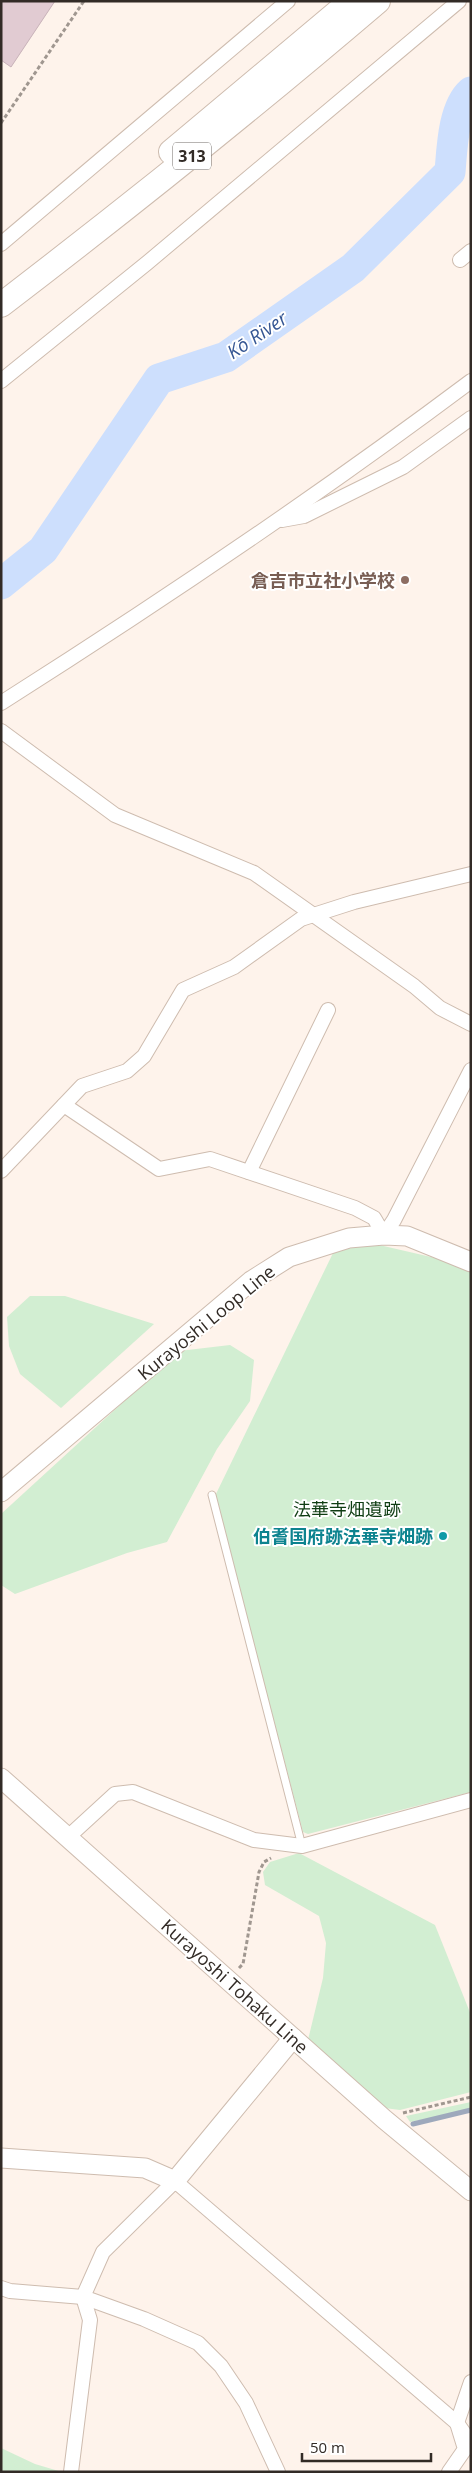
<svg xmlns="http://www.w3.org/2000/svg" width="472" height="2473" font-family="'Open Sans','Noto Sans JP',sans-serif">
<style>
.green{fill:#d2eed2}
.lines{fill:none;stroke-linecap:round;stroke-linejoin:round}
.stream{stroke:#9ea9bc;stroke-width:5}
.river{stroke:#cddffd;stroke-width:31}
.building{fill:#e1cbd2;stroke:#c8b2b9}
.lane-casing{stroke:#cebcaf;stroke-width:9}
.street-casing{stroke:#cebcaf;stroke-width:16}
.secondary-casing{stroke:#cebcaf;stroke-width:21}
.highway-casing{stroke:#cebcaf;stroke-width:26}
.path{stroke:#a09790;stroke-width:3;stroke-dasharray:4 2.5;stroke-linecap:butt}
.lane{stroke:#fff;stroke-width:7}
.street{stroke:#fff;stroke-width:14}
.secondary{stroke:#fff;stroke-width:19}
.highway{stroke:#fff;stroke-width:24}
.education-dot{fill:#8d6e63;stroke:#fff;stroke-width:2}
.culture-dot{fill:#0f9aa8;stroke:#fff;stroke-width:2}
.labels{text-anchor:middle;dominant-baseline:central;stroke-width:4;stroke-linejoin:round;paint-order:stroke}
.shield{fill:#fff;stroke:#706b67;stroke-width:1}
.shield-label{font-size:16px;font-weight:bold;fill:#322b26}
.education-label{font-size:18px;font-weight:bold;fill:#785e54;stroke:#fff;text-anchor:end}
.street-label{font-size:18px;fill:#322b26;stroke:#fff}
.park-label{font-size:18px;fill:#0f3d13;stroke:#fff}
.culture-label{font-size:18px;font-weight:bold;fill:#0d838f;stroke:#fff;text-anchor:end}
.water-label{font-size:19px;font-style:italic;fill:#355693;stroke:#fff}
</style>
<rect width="100%" height="100%" fill="#fef3eb"/>
<!-- green -->
<g class="green">
<polygon points="375,1244 444,1260 471,1270 471,1792 308,1834 303,1832 215,1496 334,1251"/>
<polygon points="30,1296 65,1296 154,1324 61,1408 20,1374 9,1346 7,1317"/>
<polygon points="230,1345 254,1360 250,1401 217,1449 167,1542 127,1553 15,1594 1,1585 1,1514 179,1351"/>
<polygon points="299,1853 435,1925 471,2015 471,2092 400,2110 377,2107 307,2044 323,1978 326,1943 319,1916 265,1885 263,1872 270,1862"/>
<polygon points="471,2102 471,2110 410,2122 406,2116"/>
<polygon points="1,2448 35,2464 62,2472 1,2472"/>
</g>
<g class="lines">
<!-- stream -->
<polyline class="stream" points="413,2124 471,2110"/>
<!-- river -->
<path class="river" d="M1 584 43 550 159 379 226 357 353 268 450 172C452 149 453 108 471 92"/>
</g>
<!-- building -->
<polygon class="building" points="1,1 55,1 11,67 1,60"/>
<g class="lines">
<!-- lane casing -->
<g class="lane-casing">
<polyline id="lane" points="212,1495 302,1846"/>
</g>
<!-- street casing -->
<g class="street-casing">
<g id="street">
<polyline points="1,244 288,1"/>
<polyline points="460,260 471,251"/>
<polyline points="1,381 147,263 459,1"/>
<polyline points="282,520 304,516 403,467 471,418"/>
<path d="M1 703C162 601 319 495 471 381"/>
<polyline points="1,731 115,815 254,873 414,986 440,1008 471,1024"/>
<polyline points="64,1105 159,1169 210,1159 355,1208 374,1218 384,1235 394,1220 471,1070"/>
<polyline points="1,1171 82,1086 127,1071 144,1056 183,990 234,967 301,919 354,902 471,874"/>
<polyline points="249,1172 328,1010"/>
<polyline points="67,1838 115,1794 133,1792 254,1840 302,1846 471,1800"/>
<polyline points="1,2288 10,2291 83,2297 144,2319 198,2343 221,2366 246,2403 278,2472"/>
<polyline points="71,2472 90,2320 83,2297 103,2252 175,2181 457,2423 471,2443"/>
<polyline points="449,2472 465,2449 457,2423 471,2382"/>
</g>
</g>
<!-- secondary casing -->
<g class="secondary-casing">
<g id="secondary">
<polyline points="1,1492 251,1281 289,1257 349,1238 384,1235 407,1236 471,1262"/>
<polyline points="1,1778 384,2119 471,2191"/>
<polyline points="1,2158 145,2168 175,2181 293,2038"/>
</g>
</g>
<!-- highway casing -->
<g class="highway-casing">
<g id="highway">
<polyline points="171,152 351,1"/>
<path d="M1 305C129 207 255 106 378 1"/>
</g>
</g>
<!-- path -->
<g class="path">
<polyline points="1,123 84,1"/>
<polyline points="239,1968 243,1964 259,1872 264,1862 271,1858"/>
<polyline points="403,2113 471,2097"/>
</g>
<!-- lane -->
<use href="#lane" class="lane"/>
<!-- street -->
<use href="#street" class="street"/>
<!-- secondary -->
<use href="#secondary" class="secondary"/>
<!-- highway -->
<use href="#highway" class="highway"/>
</g>
<!-- markers -->
<circle class="education-dot" cx="405" cy="580" r="5"/>
<circle class="culture-dot" cx="443" cy="1536" r="5"/>
<g class="labels">
<!-- shield labels -->
<rect class="shield" x="173" y="142.5" width="38" height="27" rx="4"/>
<g class="shield-label">
<text x="192" y="156">313</text>
</g>
<!-- education labels -->
<g class="education-label">
<text x="395" y="580">倉吉市立社小学校</text>
</g>
<!-- street labels -->
<g class="street-label">
<text transform="translate(206 1322) rotate(-39)">Kurayoshi Loop Line</text>
<text transform="translate(235 1986) rotate(42)">Kurayoshi Tohaku Line</text>
</g>
<!-- park labels -->
<g class="park-label">
<text x="347" y="1509">法華寺畑遺跡</text>
</g>
<!-- culture labels -->
<g class="culture-label">
<text x="433" y="1536">伯耆国府跡法華寺畑跡</text>
</g>
<!-- water labels -->
<g class="water-label">
<text transform="translate(257 335) rotate(-34)">Kō River</text>
</g>
</g>
<!-- border -->
<rect width="472" height="2473" fill="none" stroke="#322b26" stroke-width="5"/>
<!-- scale -->
<path d="M302 2453v8h129v-8" fill="none" stroke="#322b26" stroke-width="2.5"/>
<text x="310" y="2453" font-size="15" fill="#322b26" stroke="#ffffff" stroke-width="4" paint-order="stroke">50 m</text>
</svg>
